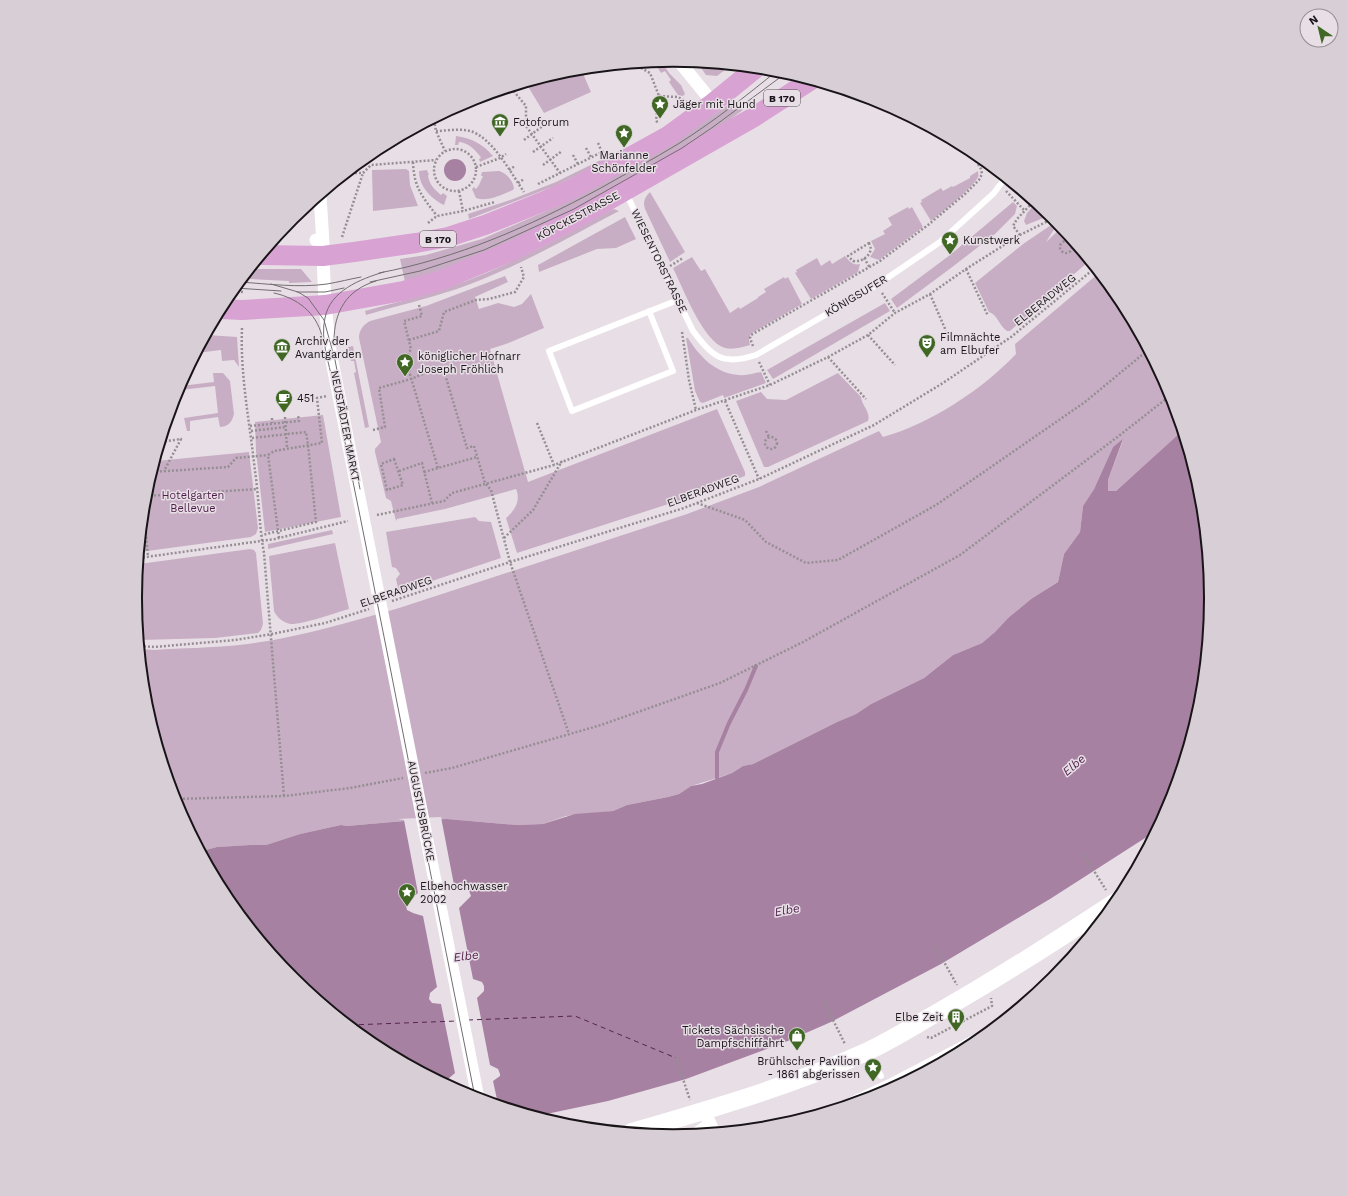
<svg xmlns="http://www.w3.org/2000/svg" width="1347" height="1196" font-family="'Work Sans',sans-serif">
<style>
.green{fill:#c8aec4}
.water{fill:#a781a2}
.pier{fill:#e8dfe6}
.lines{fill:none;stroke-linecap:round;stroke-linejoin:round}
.stream{stroke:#a781a2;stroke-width:4}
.ferry{stroke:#562551;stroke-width:1;stroke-dasharray:5 4;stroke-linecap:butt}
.path{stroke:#958e93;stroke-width:2.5;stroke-dasharray:2 2;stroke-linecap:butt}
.lane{stroke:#fff;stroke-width:6}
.street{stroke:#fff;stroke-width:13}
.secondary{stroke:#fff;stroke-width:18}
.primary{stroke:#d8a2d2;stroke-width:20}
.tram{stroke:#736d71;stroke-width:1}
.labels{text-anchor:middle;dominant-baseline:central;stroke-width:3;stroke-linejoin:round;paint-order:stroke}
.shield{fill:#e8dfe6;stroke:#565155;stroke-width:1}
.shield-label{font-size:10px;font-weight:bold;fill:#181417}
.poi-label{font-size:11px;fill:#181417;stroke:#e8dfe6;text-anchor:start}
.street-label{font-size:11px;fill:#181417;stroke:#e8dfe6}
.park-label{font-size:11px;fill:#4d1d49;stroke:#e8dfe6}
.water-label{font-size:12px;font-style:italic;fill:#562551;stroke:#e8dfe6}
.rim{fill:none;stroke:#181417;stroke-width:2}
</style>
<rect width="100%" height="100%" fill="#e8dfe6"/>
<!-- green -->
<g class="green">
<polygon points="661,61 669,73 681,85 685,94 683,96 678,95 669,82 671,80 665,71 661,73 654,62"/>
<polygon points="697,62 730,66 717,76 706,75"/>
<polygon points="581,69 591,92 544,113 526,83 569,70"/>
<polygon points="735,100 743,110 717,129 572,213 468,261 405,282 400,259 426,255 482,239 560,205 690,131"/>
<path d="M456 136C471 138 483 144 493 156L480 162 479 159 481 158 480 156C474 149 469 143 459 142L458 145H455Z"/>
<polygon points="621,150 622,154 557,185 469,219 468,214 513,199 556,182"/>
<polygon points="406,169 409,171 410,185 418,206 373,211 372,170"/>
<path d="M427 170 429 175H428C429 184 434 189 441 195L443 193 447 196 444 205C430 198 419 186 419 171Z"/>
<path d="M499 171C507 173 513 181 514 188L513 190C501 195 488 202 476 198L472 189 474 187 476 189 479 185 483 176H481L482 172Z"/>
<path d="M978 171C978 174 979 175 978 177 974 187 941 213 931 221L920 203 922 202 921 200 941 188 943 191 952 186 953 187 970 178V176Z"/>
<path d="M650 192 685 252 670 262 645 209C643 202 644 198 650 192Z"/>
<polygon points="1013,202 1017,206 1015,214 995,234 951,268 897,308 891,299 950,255"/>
<polygon points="1036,203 1051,215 1026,225 1024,221 1027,213"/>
<polygon points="908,207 909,209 912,207 923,227 879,260 870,257 875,249 871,241 885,234 883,231 892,225 888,218"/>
<path d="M614 209 619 211C566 239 514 269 457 289 427 299 396 306 366 315L365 311C396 302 429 295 458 284 512 264 561 237 611 210Z"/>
<polygon points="625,217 636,239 616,248 597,249 539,272 538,265"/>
<path d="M1057 221 1058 223 1046 242 1062 227 1089 261 1010 331H1007C999 326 998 315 989 312L975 283 1023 244Z"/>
<path d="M845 256C849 261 853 266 860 264L858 272 811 299 795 273 797 272 796 270 817 258 821 266 830 260 832 264Z"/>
<path d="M692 257 701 271 705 269 730 313 739 307 740 309 758 298V297L766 292 764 289 784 277 785 279 788 277 802 304 752 333C748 337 749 340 750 345 743 347 733 350 725 348 703 342 683 288 673 268Z"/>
<polygon points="251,269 301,269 312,282 289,283 289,281 249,279 249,272"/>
<path d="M1099 273 1121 299 1171 392 1182 431 1116 491H1108V480L1123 440 1113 447 1094 489 1083 506 1080 532 1064 554 1058 582 1031 599 1008 618 995 632 982 643 953 655 924 678 871 704 856 714 837 722 753 764 743 766 732 773 717 778 691 786 679 794 668 797 627 805 613 811 566 816 543 824 517 825 447 819 404 821 347 826 341 825 300 834 266 845H250L217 847 202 851 176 804 146 703 141 649 154 650C182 648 211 648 239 645 294 639 346 623 399 608L687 514 759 487 879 431 883 437C930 424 983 389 1016 354L1015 344Z"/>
<path d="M505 276 508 282 475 297 479 309 498 303 514 307 522 304 531 294 544 328 506 344 490 349 528 482 717 409 745 472V476L687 498 517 553 506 518C515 510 521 501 516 489L445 509 397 519 396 521 391 501 386 498 375 452V449L381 442 359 338C359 330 363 325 370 321L426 306Z"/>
<polygon points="885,303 890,311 773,379 767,370"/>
<polygon points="207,335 237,337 239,367 234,360 222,361 221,350 197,353"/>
<path d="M686 338H688C699 356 716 374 739 375 746 376 754 373 761 372L766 383 724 398 723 395 703 403 700 402 695 391Z"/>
<polygon points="353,346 369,427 365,428 354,373 356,372 354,361 351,361 348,347"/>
<path d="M213 373H223L230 381 234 414C232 422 228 427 220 427L218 417 190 421V431H187L184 418 218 413 215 386 181 390 180 386 214 382Z"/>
<path d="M838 373 861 397C862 406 871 412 868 421L768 467H764L736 401 761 392 767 399 786 400Z"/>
<polygon points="323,415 341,517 265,532 256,451 255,422"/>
<polygon points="249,452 258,528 256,534 251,537 140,552 146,493 156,461"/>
<polygon points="475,517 479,521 491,522 501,558 399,592 396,579 400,574 396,568 392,567 386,532"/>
<polygon points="332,530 333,534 268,549 268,544"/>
<path d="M335 543 349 609C335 613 305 624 291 624 284 623 277 618 274 611L269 556Z"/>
<polygon points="250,549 254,550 256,553 263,624 261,630 258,633 215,638 140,640 136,598 139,564"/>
</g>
<!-- water -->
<g class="water">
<circle cx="455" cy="170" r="11"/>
<polygon points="1182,431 1201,493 1211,598 1201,703 1170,804 1156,831 1050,899 941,964 831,1022 783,1043 686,1079 608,1101 537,1116 467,1095 374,1045 293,978 226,897 202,851 217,847 250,845 266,845 300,834 341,825 347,826 404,821 447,819 517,825 543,824 575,814 613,811 627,805 668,797 679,794 691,786 702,784 732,773 743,766 753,764 837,722 856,714 871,704 924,678 953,655 982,643 995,632 1008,618 1031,599 1058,582 1064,554 1080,532 1083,506 1094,489 1113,447 1123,439 1108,480 1108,491 1116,491"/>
</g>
<!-- pier -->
<polygon class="pier" points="441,817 454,885 466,889 469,891 471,896 459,908 473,979 482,982 484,986 484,991 477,998 490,1065 498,1069 500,1074 500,1076 493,1081 498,1104 467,1095 448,1084 448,1079 455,1073 441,1004 432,1003 429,999 430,993 437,987 423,916 413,913 407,910 406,905 407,902 418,893 404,820 398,819"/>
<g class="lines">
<!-- stream -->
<polyline class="stream" points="717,778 717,752 729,723 746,690 756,666"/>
<!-- ferry -->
<g class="ferry">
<polyline points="468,1020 575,1016 676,1058"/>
<polyline points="350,1025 457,1021"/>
</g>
<!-- path -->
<g class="path">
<polyline points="634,64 650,73 659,96 656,120 658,124"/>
<polyline points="511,88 526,106 526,126 560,173"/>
<polyline points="659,96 678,97 687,102"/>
<polyline points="434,120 436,131 445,151"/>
<path d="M436 131C447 131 459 128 470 131 492 137 511 173 524 192"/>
<polyline points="616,131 621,142"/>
<polyline points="524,140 544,125"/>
<polyline points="598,143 602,152"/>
<polyline points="586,148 591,157"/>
<circle cx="455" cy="170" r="21"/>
<polyline points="533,152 553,138"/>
<polyline points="573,155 578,164"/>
<path d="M413 162C414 188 422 196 437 216"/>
<polyline points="543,165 562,151"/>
<polyline points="476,167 500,158 506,154"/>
<polyline points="509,170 515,166"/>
<polyline points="347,173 363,173 371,165 436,160"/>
<polyline points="518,183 524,179"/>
<polyline points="538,184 604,151"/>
<polyline points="459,191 463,211"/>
<polyline points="1006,191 1024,210"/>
<polyline points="428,223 437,216 463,211 495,202"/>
<polyline points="1020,235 1013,226 1017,219 1034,201"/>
<polyline points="342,237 363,173"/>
<circle cx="1066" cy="247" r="6"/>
<path d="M869 243 871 249C869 257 862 262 853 261L848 256Z"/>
<polyline points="864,258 870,268"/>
<polyline points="670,266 683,258"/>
<polyline points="966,269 988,316"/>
<polyline points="233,291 243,292"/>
<polyline points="882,293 895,313"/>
<polyline points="930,294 946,331"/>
<polyline points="419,305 422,316 404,321 411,349 401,368 409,371 438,468"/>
<path d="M242 328C240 376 250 424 255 471 259 498 259 526 264 553L284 796"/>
<polyline points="682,332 689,380 696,410"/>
<polyline points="868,335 895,365"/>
<polyline points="409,340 439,331 444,312 476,300 489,299 515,292 524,277 521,267"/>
<polyline points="753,346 750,338 751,335 880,261 928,225 965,194 979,180 982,174 981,169 969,149"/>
<polyline points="828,357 866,399"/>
<polyline points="759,362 770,385"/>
<polyline points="725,401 759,479"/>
<polyline points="285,417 287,448"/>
<polyline points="272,418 272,423"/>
<polyline points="537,423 554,465"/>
<polyline points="250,426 299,421 298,415"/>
<polyline points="373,430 385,427 379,388 411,379 434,369 444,371 467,448 474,446 485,483 491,490 510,562 569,734"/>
<polyline points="251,431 286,427"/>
<polyline points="766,431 769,437"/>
<circle cx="771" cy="443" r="6"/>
<polyline points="252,438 306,432 308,445 316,522 262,535"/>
<polyline points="161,442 181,439 164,471"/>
<polygon points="394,459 403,485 387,490 381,464"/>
<polyline points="399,471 422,463 432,503"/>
<polyline points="152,472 228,467 236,458 268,455"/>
<polyline points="424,472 477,457"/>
<polyline points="146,496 258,489"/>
<polyline points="697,503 745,520 766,542 806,563 838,560 936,505 1085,402 1148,350"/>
<polyline points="144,513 148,557"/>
<polyline points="377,515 444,501 452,493 554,465 696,410 770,385 828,357 868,335 895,313 930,294 966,269 1020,235 1054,218"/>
<polyline points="279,538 268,455 274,451 322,443 317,398 327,396"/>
<polyline points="504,538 533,510 562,461"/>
<polyline points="139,558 275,539 348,521"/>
<polyline points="392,601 510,562 684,508 759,479 810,455 874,425 943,383 1011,337 1095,268"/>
<polyline points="140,646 154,647 235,640 272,634 325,623 369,609"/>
<polyline points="425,773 452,768 601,725 720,683 803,642 960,555 1120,435 1171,395"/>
<polyline points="175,799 284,796 350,788 403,778"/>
<polyline points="1084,855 1106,890"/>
<polyline points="935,946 957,985"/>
<polyline points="824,1002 845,1044"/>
<polyline points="927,1037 931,1038 992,1006 991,998"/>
<polyline points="676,1058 690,1100"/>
</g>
<!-- lane -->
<g class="lane">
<polyline points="1005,177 1012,183"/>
<path d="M626 193 693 331C713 357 722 366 756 355L877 285 940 242 994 193 1005 178"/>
<polyline points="649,311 673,371 572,411 549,351 678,300"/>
<polyline points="868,1053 881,1076"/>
</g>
<!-- street -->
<g class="street">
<polyline points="678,60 713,103"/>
<polyline points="316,240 323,243 320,196"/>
<polyline points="323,256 325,305 330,351 478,1098"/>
<polyline points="853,1103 889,1086 983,1037"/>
<polyline points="704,1111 714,1132"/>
<polyline points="696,1134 710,1124"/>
</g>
<!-- secondary -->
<path class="secondary" d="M632 1132C711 1109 791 1086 866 1052 890 1041 912 1027 935 1014 997 979 1057 940 1117 901"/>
<!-- primary -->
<g class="primary">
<polyline points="262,255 323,256 354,252 416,243 448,237 485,225 547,200 574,188 668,136 713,103 756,68"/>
<polyline points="221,309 242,310 325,305 403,291 442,280 514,250 584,214 754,117 811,80"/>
</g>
<!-- tram -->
<g class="tram">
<path d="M384 272C360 279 330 291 325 318 320 339 329 363 333 383 342 428 351 472 360 516 399 710 436 904 475 1097"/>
<path d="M379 273C458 258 528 227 599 189 625 174 652 160 678 144 713 122 746 96 778 70"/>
<path d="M240 282C269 284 299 288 327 284 339 282 350 279 361 277"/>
<polyline points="370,282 420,271 484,250 574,209 682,148 713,127 786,73"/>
<polyline points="271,284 298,292 308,298 324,320 335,360 360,489"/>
<polyline points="235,288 281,291"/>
<polyline points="297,292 325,292 344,288"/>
<path d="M274 293C297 298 316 312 322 336"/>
<path d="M334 341C334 312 346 290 376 281"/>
</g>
</g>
<!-- icons -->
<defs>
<g id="sight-pin" transform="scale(0.9)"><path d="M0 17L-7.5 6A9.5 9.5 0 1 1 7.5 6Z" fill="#406824" stroke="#e8dfe6"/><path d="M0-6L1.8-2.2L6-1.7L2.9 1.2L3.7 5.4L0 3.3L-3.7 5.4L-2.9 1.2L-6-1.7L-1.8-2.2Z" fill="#fff"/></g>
<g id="museum-pin" transform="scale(0.9)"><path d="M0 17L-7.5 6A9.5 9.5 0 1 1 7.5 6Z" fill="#406824" stroke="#e8dfe6"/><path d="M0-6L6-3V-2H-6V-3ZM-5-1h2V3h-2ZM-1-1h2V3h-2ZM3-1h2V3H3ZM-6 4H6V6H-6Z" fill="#fff"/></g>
<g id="theatre-pin" transform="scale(0.9)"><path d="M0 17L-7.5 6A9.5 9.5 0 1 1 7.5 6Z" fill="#406824" stroke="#e8dfe6"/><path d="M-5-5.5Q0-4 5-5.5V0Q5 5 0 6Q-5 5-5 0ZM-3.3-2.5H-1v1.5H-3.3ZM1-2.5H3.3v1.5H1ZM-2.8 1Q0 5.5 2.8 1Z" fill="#fff"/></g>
<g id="cafe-pin" transform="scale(0.9)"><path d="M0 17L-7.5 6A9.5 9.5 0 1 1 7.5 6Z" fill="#406824" stroke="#e8dfe6"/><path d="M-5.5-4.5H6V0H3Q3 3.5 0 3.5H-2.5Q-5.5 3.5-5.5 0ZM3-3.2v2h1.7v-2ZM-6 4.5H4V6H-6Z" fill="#fff"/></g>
<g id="building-pin" transform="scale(0.9)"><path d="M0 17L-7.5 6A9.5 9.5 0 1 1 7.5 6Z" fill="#406824" stroke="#e8dfe6"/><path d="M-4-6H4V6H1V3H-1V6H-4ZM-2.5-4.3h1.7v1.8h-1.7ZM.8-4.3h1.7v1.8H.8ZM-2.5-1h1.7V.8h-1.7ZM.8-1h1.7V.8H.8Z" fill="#fff"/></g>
<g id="shop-pin" transform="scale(0.9)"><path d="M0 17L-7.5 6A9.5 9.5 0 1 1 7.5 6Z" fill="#406824" stroke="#e8dfe6"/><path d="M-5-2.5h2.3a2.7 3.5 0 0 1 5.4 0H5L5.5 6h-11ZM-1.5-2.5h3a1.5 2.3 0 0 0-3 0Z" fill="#fff"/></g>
</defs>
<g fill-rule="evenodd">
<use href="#sight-pin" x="660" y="104"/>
<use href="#museum-pin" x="500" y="122"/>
<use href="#sight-pin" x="624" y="133"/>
<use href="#sight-pin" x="950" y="240"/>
<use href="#theatre-pin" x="927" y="343"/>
<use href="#museum-pin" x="282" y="347"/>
<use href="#sight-pin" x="405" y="362"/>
<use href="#cafe-pin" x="284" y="398"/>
<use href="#sight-pin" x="407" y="892"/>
<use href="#building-pin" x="956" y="1017"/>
<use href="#shop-pin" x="797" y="1036"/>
<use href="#sight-pin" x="873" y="1067"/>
</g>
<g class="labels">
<!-- shield labels -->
<g class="shield">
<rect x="764" y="90" width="36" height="16" rx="3"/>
<rect x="420" y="231" width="36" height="16" rx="3"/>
</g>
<g class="shield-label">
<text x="782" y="98">B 170</text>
<text x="438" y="239">B 170</text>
</g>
<!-- poi labels -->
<g class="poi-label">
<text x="673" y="104">Jäger mit Hund</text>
<text x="513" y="122">Fotoforum</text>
<text x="624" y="155" text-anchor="middle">Marianne<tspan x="624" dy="13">Schönfelder</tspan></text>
<text x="963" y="240">Kunstwerk</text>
<text x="940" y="337">Filmnächte<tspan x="940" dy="13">am Elbufer</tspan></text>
<text x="295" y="341">Archiv der<tspan x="295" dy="13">Avantgarden</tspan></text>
<text x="418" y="356">königlicher Hofnarr<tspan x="418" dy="13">Joseph Fröhlich</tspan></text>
<text x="297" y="398">451</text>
<text x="420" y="886">Elbehochwasser<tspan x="420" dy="13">2002</tspan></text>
<text x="943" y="1017" text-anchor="end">Elbe Zeit</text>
<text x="784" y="1030" text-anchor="end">Tickets Sächsische<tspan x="784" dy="13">Dampfschiffahrt</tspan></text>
<text x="860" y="1061" text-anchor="end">Brühlscher Pavilion<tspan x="860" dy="13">- 1861 abgerissen</tspan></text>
</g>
<!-- street labels -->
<g class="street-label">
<text transform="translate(578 216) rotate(-28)">KÖPCKESTRASSE</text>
<text transform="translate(659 261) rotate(64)">WIESENTORSTRASSE</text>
<text transform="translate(856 296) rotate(-31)">KÖNIGSUFER</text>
<text transform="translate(1045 300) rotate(-39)">ELBERADWEG</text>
<text transform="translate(345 426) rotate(79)">NEUSTÄDTER MARKT</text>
<text transform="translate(703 491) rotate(-20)">ELBERADWEG</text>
<text transform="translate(396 592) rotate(-19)">ELBERADWEG</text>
<text transform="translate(421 811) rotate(79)">AUGUSTUSBRÜCKE</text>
</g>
<!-- park labels -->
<g class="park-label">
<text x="193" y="495">Hotelgarten<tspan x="193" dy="13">Bellevue</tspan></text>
</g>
<!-- water labels -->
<g class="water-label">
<text transform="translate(1074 765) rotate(-40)">Elbe</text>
<text transform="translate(787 910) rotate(-10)">Elbe</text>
<text transform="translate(466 956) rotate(-7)">Elbe</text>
</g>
</g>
<!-- crop -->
<path d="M0 0H1347V1196H0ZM142 598a531 531 0 1 1 1062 0a531 531 0 1 1-1062 0Z" fill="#d7cfd5" fill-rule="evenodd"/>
<path class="rim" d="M142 598a531 531 0 1 1 1062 0a531 531 0 1 1-1062 0Z"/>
<!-- north arrow -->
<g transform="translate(1319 28) rotate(325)"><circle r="19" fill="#e8dfe6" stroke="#958e93"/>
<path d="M0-3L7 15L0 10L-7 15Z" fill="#406824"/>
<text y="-6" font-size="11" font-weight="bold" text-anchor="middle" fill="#181417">N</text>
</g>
</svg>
